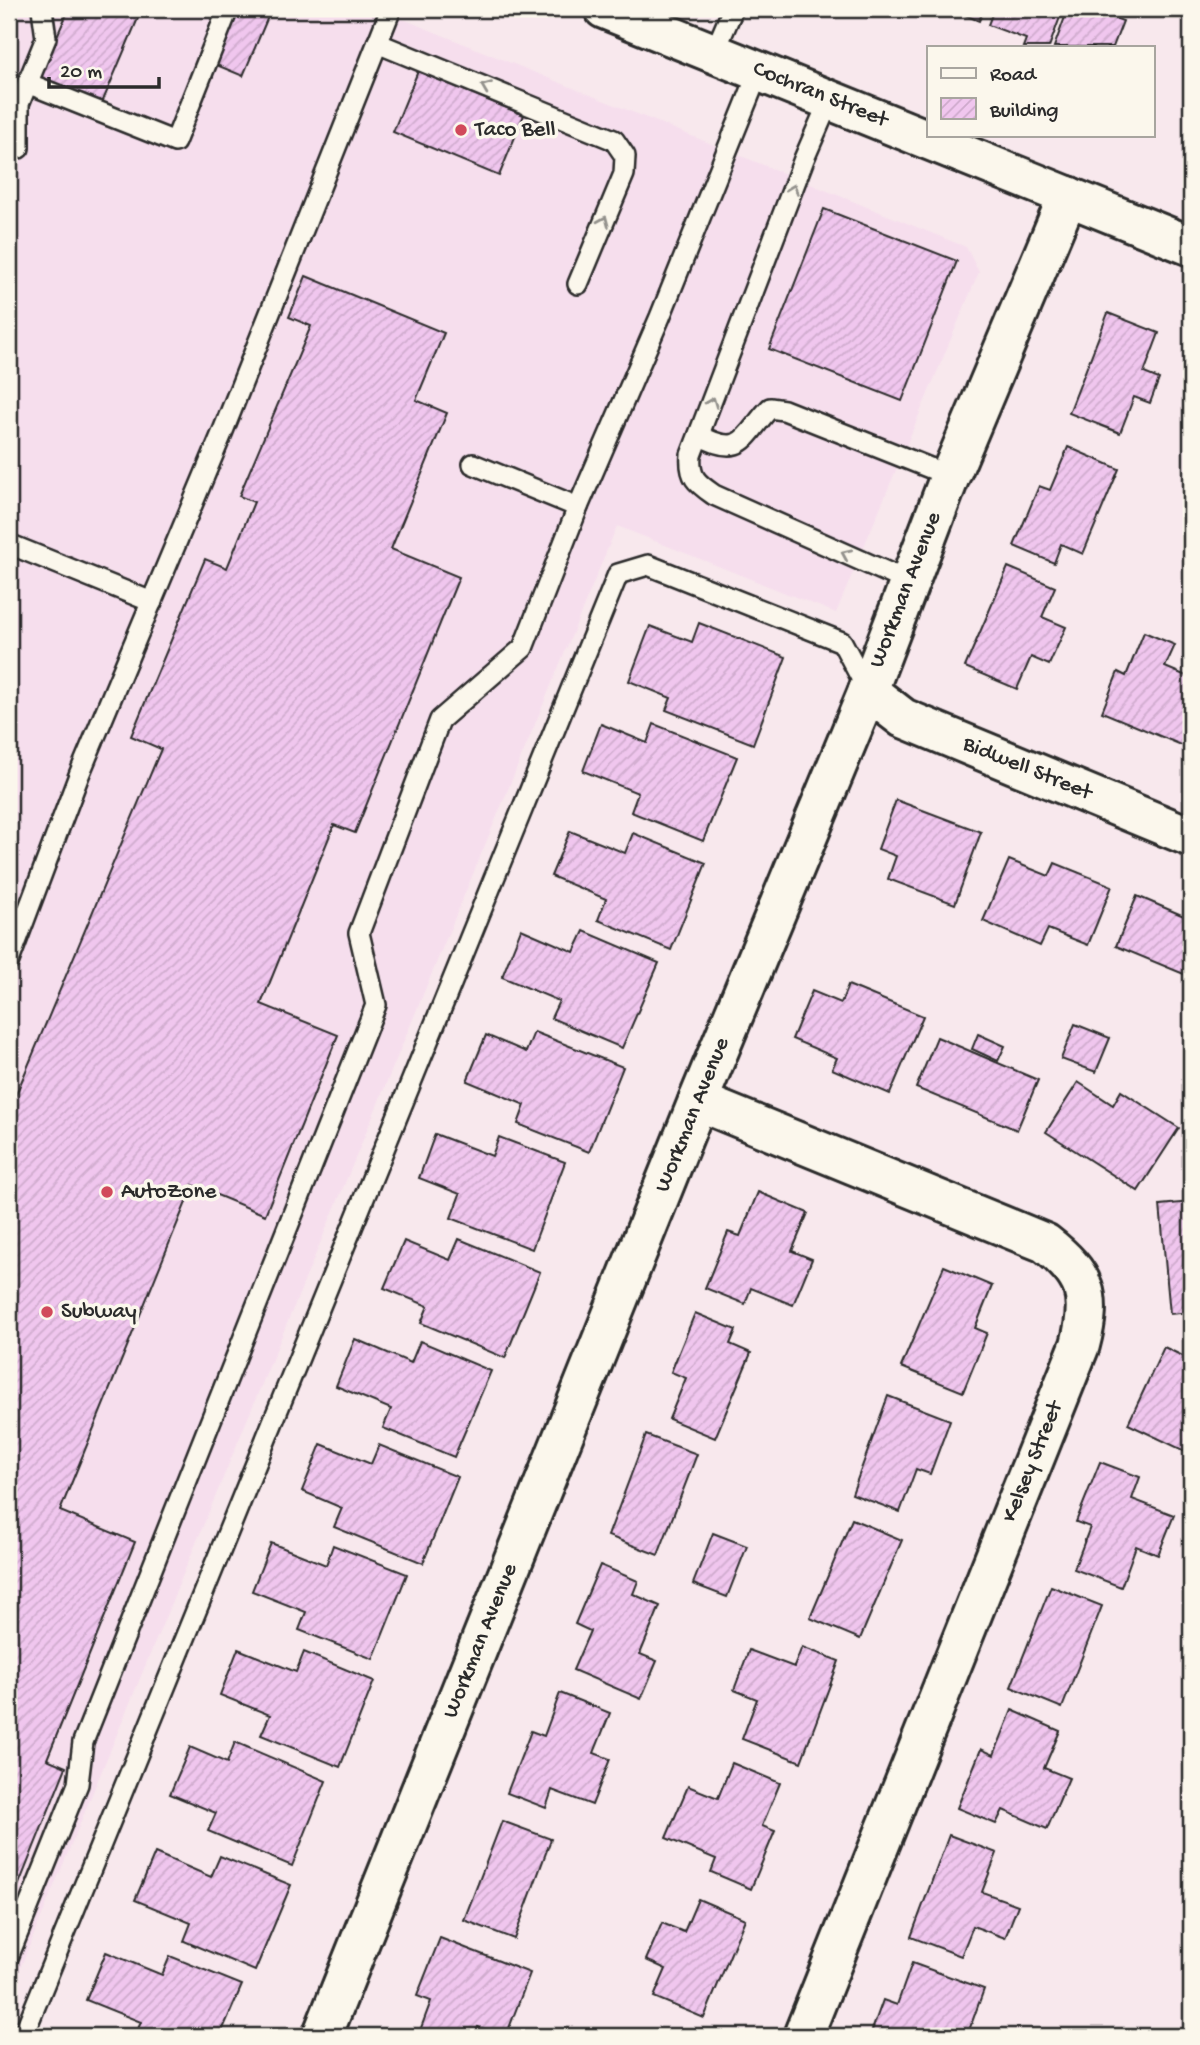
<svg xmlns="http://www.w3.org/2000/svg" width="1200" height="2045" font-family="'Gochi Hand',sans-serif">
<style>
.built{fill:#f6deed}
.building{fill:url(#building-hatch);stroke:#2b2b2b;stroke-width:2}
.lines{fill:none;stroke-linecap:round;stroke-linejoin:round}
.lane-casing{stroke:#2b2b2b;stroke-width:24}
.street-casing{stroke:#2b2b2b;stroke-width:44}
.secondary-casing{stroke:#2b2b2b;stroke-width:44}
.lane{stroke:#fbf7ec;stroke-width:19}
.street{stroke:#fbf7ec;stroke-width:38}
.secondary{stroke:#fbf7ec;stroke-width:38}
.oneway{stroke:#93918c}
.poi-dot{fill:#d1495b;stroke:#fbf7ec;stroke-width:2.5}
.labels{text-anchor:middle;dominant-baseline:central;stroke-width:7;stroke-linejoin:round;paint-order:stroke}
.street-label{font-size:23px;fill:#2b2b2b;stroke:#fbf7ec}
.poi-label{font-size:23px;fill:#2b2b2b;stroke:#fbf7ec;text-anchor:start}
</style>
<defs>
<pattern id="building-hatch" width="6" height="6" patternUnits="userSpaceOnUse" patternTransform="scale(1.75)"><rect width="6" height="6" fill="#f0c6ee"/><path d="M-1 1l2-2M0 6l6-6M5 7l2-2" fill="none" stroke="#ceaacc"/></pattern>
</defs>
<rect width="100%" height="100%" fill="#f8e8ed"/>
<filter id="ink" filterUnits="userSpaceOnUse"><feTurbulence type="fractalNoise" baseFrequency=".0143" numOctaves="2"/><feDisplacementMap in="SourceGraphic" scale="14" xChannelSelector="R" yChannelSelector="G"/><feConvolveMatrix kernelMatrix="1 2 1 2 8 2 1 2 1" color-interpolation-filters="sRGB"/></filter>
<g filter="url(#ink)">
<!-- built -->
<polygon class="built" points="9,9 378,9 966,247 979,272 836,613 617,526 9,1995"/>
<!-- building -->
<g class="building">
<polygon points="69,9 142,9 102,103 39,77"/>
<polygon points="238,9 262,9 270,12 243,76 214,64"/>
<polygon points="951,9 984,9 979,21"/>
<polygon points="994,9 1063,9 1049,47 1023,47 1026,39 988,25"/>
<polygon points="1068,9 1090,9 1123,21 1113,47 1054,47"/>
<polygon points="418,71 524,115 499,176 393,132"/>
<polygon points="824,209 957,261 902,401 769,349"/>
<polygon points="306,276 444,333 416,400 447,413 391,549 459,577 355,833 334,825 261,1004 338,1035 265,1215 193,1185 60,1511 135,1542 47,1759 66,1767 9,1909 9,1097 15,1097 161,749 131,736 205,559 227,568 254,502 239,496 311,326 289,317"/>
<polygon points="1108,313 1159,333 1144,373 1159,379 1150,403 1134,397 1120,433 1069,413"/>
<polygon points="1068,447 1119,469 1083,554 1061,544 1054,563 1014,546 1039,486 1050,490"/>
<polygon points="1008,567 1055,587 1042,617 1066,627 1049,665 1031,657 1017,689 965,667"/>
<polygon points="699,623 786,657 753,744 666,710 671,698 629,681 650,626 692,642"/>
<polygon points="1144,632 1175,645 1165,667 1191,678 1191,749 1102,712 1118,672 1126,676"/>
<polygon points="601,724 647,743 654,724 737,757 703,841 631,812 638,793 583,771"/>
<polygon points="896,800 981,832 955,904 888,879 896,856 878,849"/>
<polygon points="570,831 625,853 633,833 706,863 671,950 598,920 606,899 551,876"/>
<polygon points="1009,860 1049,876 1055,863 1112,886 1088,945 1048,929 1040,946 983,921"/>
<polygon points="1137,896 1191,919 1191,977 1116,946"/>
<polygon points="521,929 574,952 584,931 659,963 622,1048 551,1018 559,1001 502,977"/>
<polygon points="848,985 923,1016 890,1094 832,1069 837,1058 792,1039 812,991 841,1003"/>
<polygon points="1075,1024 1110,1038 1096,1072 1061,1059"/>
<polygon points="534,1032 623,1067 589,1152 518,1124 525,1105 467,1081 486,1035 526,1052"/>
<polygon points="978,1034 1005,1046 998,1061 972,1049"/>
<polygon points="937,1037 1038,1080 1017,1130 916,1088"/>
<polygon points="1078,1082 1113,1105 1121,1091 1179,1128 1138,1191 1046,1132"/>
<polygon points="435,1134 492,1156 499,1137 565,1162 532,1249 451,1218 460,1194 419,1178"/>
<polygon points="758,1192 808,1213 792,1251 812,1259 793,1305 751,1288 745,1304 705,1288 728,1232 740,1236"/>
<polygon points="1191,1202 1191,1312 1170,1314 1160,1205"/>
<polygon points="459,1239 540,1272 505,1358 421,1323 428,1306 384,1288 404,1241 450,1260"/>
<polygon points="944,1266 992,1286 975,1328 987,1333 963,1392 901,1367"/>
<polygon points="695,1313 736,1330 730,1344 751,1353 715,1438 669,1419 686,1378 671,1372"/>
<polygon points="355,1339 411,1363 420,1341 491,1371 454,1457 383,1428 391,1409 336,1386"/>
<polygon points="1164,1347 1191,1360 1191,1454 1128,1424"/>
<polygon points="888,1396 950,1420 930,1474 916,1469 900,1512 852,1494"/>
<polygon points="646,1435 697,1454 658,1555 608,1536"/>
<polygon points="321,1444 371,1464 379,1445 458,1477 423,1563 334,1527 342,1508 302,1491"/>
<polygon points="1100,1462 1140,1477 1132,1499 1174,1515 1158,1555 1136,1546 1121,1587 1074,1569 1090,1527 1076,1522"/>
<polygon points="852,1519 902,1540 860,1639 810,1618"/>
<polygon points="713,1533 747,1546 727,1597 693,1584"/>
<polygon points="271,1543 326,1565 333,1545 407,1574 373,1659 299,1630 306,1612 252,1591"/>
<polygon points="600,1565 638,1581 633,1594 660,1606 640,1654 657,1661 641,1699 573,1670 590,1631 575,1624"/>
<polygon points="1051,1586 1102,1606 1062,1708 1011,1687"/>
<polygon points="802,1647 839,1661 801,1762 742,1739 757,1699 734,1690 749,1650 794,1667"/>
<polygon points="238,1649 296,1672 304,1652 374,1681 340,1767 261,1735 270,1715 220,1695"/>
<polygon points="560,1693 610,1713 594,1753 610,1759 592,1805 552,1790 546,1808 507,1793 531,1731 544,1736"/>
<polygon points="1012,1710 1060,1731 1044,1768 1069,1778 1047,1829 1003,1810 996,1824 957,1808 981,1749 994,1755"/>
<polygon points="235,1742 326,1781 292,1866 208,1831 216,1813 170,1794 190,1747 227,1763"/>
<polygon points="732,1763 780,1783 762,1826 775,1831 751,1889 711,1872 716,1859 666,1838 688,1786 718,1798"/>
<polygon points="502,1821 551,1839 514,1939 464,1920"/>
<polygon points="949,1835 997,1853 982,1892 1018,1905 1005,1938 973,1926 961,1956 911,1937"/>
<polygon points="155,1853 211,1877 220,1856 291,1885 255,1971 184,1941 191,1923 135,1900"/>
<polygon points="698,1899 745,1919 704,2018 654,1997 666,1969 646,1960 662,1923 684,1932"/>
<polygon points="440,1938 530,1973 506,2036 478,2027 474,2036 418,2036 431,2001 417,1996"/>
<polygon points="106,1952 162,1975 170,1956 242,1985 220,2036 135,2036 141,2022 86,2000"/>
<polygon points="912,1963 984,1989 967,2036 870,2036 883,2000 897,2005"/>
</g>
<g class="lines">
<!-- lane casing -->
<g class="lane-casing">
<g id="lane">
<polyline points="377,43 614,140 625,156 624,174 578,284"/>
<polyline points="714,53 733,9"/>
<polyline points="27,83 175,142 228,9"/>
<path d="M830 99 804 159 691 455C689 478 697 483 714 495L909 582"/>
<polyline points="19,148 19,104 46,38 42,9"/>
<path d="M699 435C743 460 745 434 770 408L784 410 950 476"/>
<polyline points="473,464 578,507"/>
<polyline points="9,544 152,602"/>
<polyline points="9,961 79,775 223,431 391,9"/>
<polyline points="9,1955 78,1784 83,1742 376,1005 359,933 440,720 523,648 578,507 660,317 759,71"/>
<polyline points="23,2036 618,574 648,565 842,642 868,691"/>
</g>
</g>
<!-- street casing -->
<g class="street-casing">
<g id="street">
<polyline points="868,691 903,718 1191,837"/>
<path d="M698 1101 1045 1243C1086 1275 1093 1295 1080 1345L803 2036"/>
<polyline points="322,2036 698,1101 868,691 950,476 1068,196"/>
</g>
</g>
<!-- secondary casing -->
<g class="secondary-casing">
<polyline id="secondary" points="604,9 1191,246"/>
</g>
<!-- lane -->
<use href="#lane" class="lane"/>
<!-- street -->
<use href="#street" class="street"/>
<!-- secondary -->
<use href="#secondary" class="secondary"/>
</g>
<!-- one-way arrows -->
<defs><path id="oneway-chevron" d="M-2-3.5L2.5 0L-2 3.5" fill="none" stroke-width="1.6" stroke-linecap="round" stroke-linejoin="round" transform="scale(1.75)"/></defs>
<g class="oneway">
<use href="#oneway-chevron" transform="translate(486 87) rotate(-158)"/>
<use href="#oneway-chevron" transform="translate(793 189) rotate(-69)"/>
<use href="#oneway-chevron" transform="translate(604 221) rotate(-67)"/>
<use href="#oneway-chevron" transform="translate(712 402) rotate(-69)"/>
<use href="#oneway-chevron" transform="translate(846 554) rotate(-156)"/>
</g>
</g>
<!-- markers -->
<g class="poi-dot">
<circle cx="461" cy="130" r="7"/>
<circle cx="107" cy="1192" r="7"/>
<circle cx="47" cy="1312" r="7"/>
</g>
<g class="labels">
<!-- street labels -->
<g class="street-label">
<text transform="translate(820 95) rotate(22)">Cochran Street</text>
<text transform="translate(906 590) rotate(-69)">Workman Avenue</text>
<text transform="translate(1027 769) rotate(22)">Bidwell Street</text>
<text transform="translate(693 1115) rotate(-68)">Workman Avenue</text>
<text transform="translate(1033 1462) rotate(-68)">Kelsey Street</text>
<text transform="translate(481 1641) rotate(-68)">Workman Avenue</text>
</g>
<!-- poi labels -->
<g class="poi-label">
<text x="475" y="130">Taco Bell</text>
<text x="121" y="1192">AutoZone</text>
<text x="61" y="1312">Subway</text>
</g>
</g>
<!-- margin -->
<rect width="1200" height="2045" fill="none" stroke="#fbf7ec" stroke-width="35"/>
<rect x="18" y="18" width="1165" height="2010" fill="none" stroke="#2b2b2b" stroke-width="2.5" filter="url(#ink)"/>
<!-- legend -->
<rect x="927" y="46" width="228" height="91" fill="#fbf7ec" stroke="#a8a59f" stroke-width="2"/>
<rect x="941" y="68" width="35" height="10" fill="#fbf7ec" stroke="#a8a59f" stroke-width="2"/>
<text x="990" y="80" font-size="21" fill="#2b2b2b">Road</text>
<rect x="941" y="98" width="35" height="21" fill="url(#building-hatch)" stroke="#a8a59f" stroke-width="2"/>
<text x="990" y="116" font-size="21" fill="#2b2b2b">Building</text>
<!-- scale -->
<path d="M49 77v10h110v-10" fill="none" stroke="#2b2b2b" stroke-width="3.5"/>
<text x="60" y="77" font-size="21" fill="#2b2b2b" stroke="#fbf7ec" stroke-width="5" paint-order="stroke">20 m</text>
</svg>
